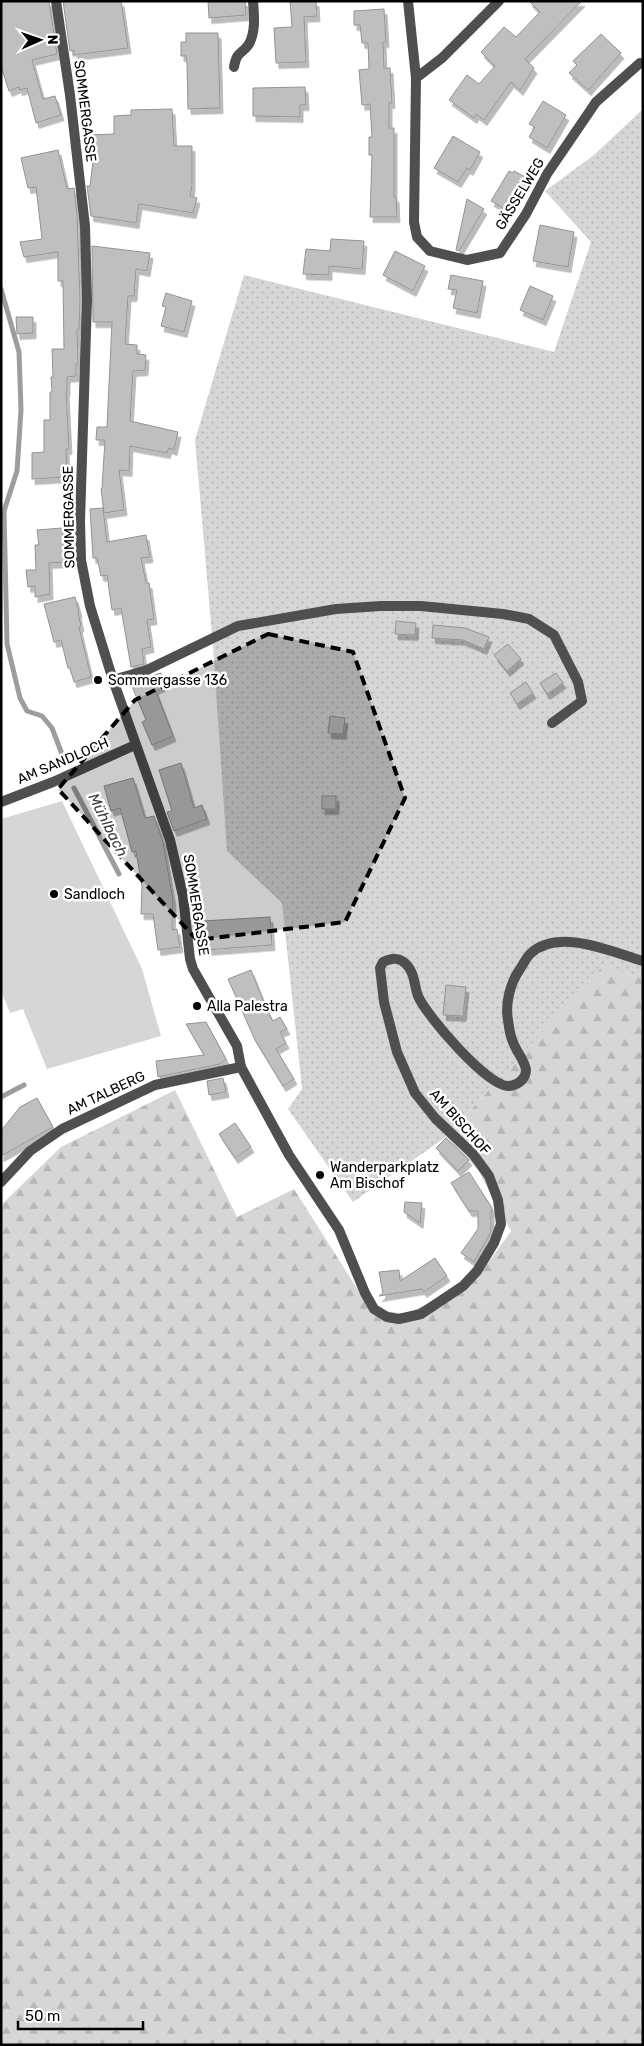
<svg xmlns="http://www.w3.org/2000/svg" width="644" height="2046" font-family="Rubik,sans-serif">
<style>
.grass{fill:url(#grass-dots)}
.forest{fill:url(#forest-firs)}
.pitch{fill:#d6d6d6}
.lines{fill:none;stroke-linecap:round;stroke-linejoin:round}
.stream{stroke:#9d9d9d;stroke-width:5}
.building{fill:#bfbfbf;stroke:#939393;filter:url(#shadow)}
.minor{stroke:#4f4f4f;stroke-width:10}
.marked{fill:#000;fill-opacity:0.2;stroke:#000;stroke-width:4;stroke-dasharray:10 6;stroke-linejoin:round}
.poi-dot{fill:#000;stroke:#fff;stroke-width:2}
.labels{text-anchor:middle;dominant-baseline:central;stroke-width:5;stroke-linejoin:round;paint-order:stroke}
.street-label{font-size:14px;fill:#000;stroke:#fff}
.poi-label{font-size:14px;fill:#000;stroke:#fff;text-anchor:start}
.water-label{font-size:15px;font-style:italic;fill:#3e3e3e;stroke:#fff}
</style>
<defs>
<pattern id="grass-dots" width="8" height="8" patternUnits="userSpaceOnUse" patternTransform="scale(1.25)"><rect width="8" height="8" fill="#d6d6d6"/><path d="M2 2h.1M6 6h.1" fill="none" stroke="#b6b6b6" stroke-width="1.8" stroke-linecap="round"/></pattern>
<pattern id="forest-firs" width="22" height="20" patternUnits="userSpaceOnUse" patternTransform="scale(1.25)"><rect width="22" height="20" fill="#d6d6d6"/><path d="M5 1l3.5 6h-7zM16 11l3.5 6h-7z" fill="#b6b6b6"/></pattern>
<filter id="shadow"><feDropShadow dx="3" dy="5.5" stdDeviation="0" flood-color="#0004"/></filter>
</defs>
<rect width="100%" height="100%" fill="#fff"/>
<!-- grass -->
<polygon class="grass" points="643,109 643,979 604,966 446,1137 353,1202 288,1109 302,1089 282,903 227,851 213,646 195,440 244,275 554,352 591,242 545,191 594,155"/>
<!-- forest -->
<polygon class="forest" points="604,965 643,979 643,2045 1,2045 1,1205 61,1147 175,1090 237,1217 294,1189 370,1309 407,1314 478,1277 511,1231 478,1170 446,1137"/>
<!-- pitch -->
<polygon class="pitch" points="62,801 142,969 161,1036 47,1069 23,1009 10,1013 1,991 1,819"/>
<g class="lines">
<!-- stream -->
<g class="stream">
<polyline points="1,289 19,352 21,410 17,471 4,511 7,644 20,698 27,711 42,716 52,728 65,762"/>
<polyline points="74,788 119,874"/>
<polyline points="1,1097 24,1085"/>
</g>
</g>
<!-- building -->
<g class="building">
<polygon points="1,1 49,1 57,54 32,60 43,99 55,96 61,115 36,123 27,88 19,90 19,87 9,91 1,66"/>
<polygon points="63,1 121,1 128,48 74,55 74,50 70,51"/>
<polygon points="208,1 245,1 246,15 209,18"/>
<polygon points="290,1 316,1 317,16 304,17 306,62 276,63 274,28 292,27"/>
<polygon points="529,1 582,1 525,59 534,68 520,90 511,82 484,120 476,114 474,118 449,100 467,75 479,84 495,66 481,52 504,27 516,37 540,12"/>
<polygon points="384,9 386,42 383,42 384,68 390,68 392,103 389,103 389,128 394,128 394,197 396,197 397,217 370,217 372,155 369,155 369,137 372,137 370,104 362,105 359,70 369,69 368,43 362,43 360,25 354,25 354,11"/>
<polygon points="186,33 218,33 220,108 188,109 187,63 186,56 181,56 181,42 186,42"/>
<polygon points="601,34 621,53 588,90 569,73 577,65 573,61"/>
<polygon points="305,87 306,105 300,105 300,117 253,116 253,88"/>
<polygon points="543,101 566,115 547,148 529,137 535,127 529,124"/>
<polygon points="172,109 174,146 192,146 192,186 190,196 197,198 193,213 139,204 136,223 91,216 87,186 90,186 94,153 88,153 88,135 114,134 114,116 131,115 131,110"/>
<polygon points="453,136 480,152 470,170 467,168 458,182 434,168"/>
<polygon points="58,150 67,189 74,188 77,214 80,300 79,329 77,330 78,364 76,364 76,376 67,377 67,391 66,391 69,449 66,449 67,477 32,479 32,453 44,452 44,420 50,420 50,392 52,392 51,377 53,377 52,349 64,349 63,281 58,281 58,252 24,257 20,242 42,239 36,187 28,188 21,158"/>
<polygon points="509,171 513,173 514,171 529,179 512,207 509,206 507,210 491,201"/>
<polygon points="467,199 484,209 459,251 456,250"/>
<polygon points="540,225 574,232 568,267 533,261"/>
<polygon points="331,239 364,241 362,269 329,266 329,275 303,274 306,249 330,251"/>
<polygon points="92,246 150,253 147,271 136,269 134,296 128,296 125,344 137,345 137,354 146,355 145,370 133,371 130,421 178,432 174,450 169,448 167,453 130,446 129,471 119,470 124,510 104,513 101,489 102,488 105,440 96,440 97,427 107,427 112,322 93,322"/>
<polygon points="395,251 425,266 413,291 383,275"/>
<polygon points="451,275 483,281 477,313 453,308 457,290 448,289"/>
<polygon points="530,286 553,296 543,320 520,310"/>
<polygon points="166,293 192,301 184,332 161,326 166,307 162,306"/>
<polygon points="16,317 33,317 33,333 17,334"/>
<polygon points="103,508 107,542 146,535 150,557 141,558 146,583 149,583 154,619 147,620 151,647 142,649 144,664 131,667 121,608 112,610 107,575 101,576 97,558 93,558 90,509"/>
<polygon points="62,528 64,562 49,563 50,594 35,597 35,586 28,587 26,570 36,570 35,545 39,545 37,530"/>
<polygon points="75,597 79,612 78,613 81,626 79,627 91,677 74,682 70,668 68,668 61,640 54,642 44,604"/>
<polygon points="396,621 416,623 415,635 395,634"/>
<polygon points="433,625 465,628 489,637 484,649 463,640 432,638"/>
<polygon points="508,644 521,659 507,671 494,655"/>
<polygon points="161,673 166,684 155,689 173,736 152,745 142,722 146,720 131,684 134,683 134,681"/>
<polygon points="556,673 563,683 547,694 540,683"/>
<polygon points="526,682 533,693 517,704 510,693"/>
<polygon points="330,716 345,718 343,734 328,733"/>
<polygon points="181,763 194,808 202,805 207,819 174,831 167,812 172,811 159,770"/>
<polygon points="133,778 145,818 154,816 163,842 173,901 172,930 177,929 180,947 158,950 153,914 141,914 142,887 136,851 132,852 120,808 111,811 104,786"/>
<rect x="322" y="796" width="14" height="13"/>
<polygon points="270,917 272,945 205,950 203,921"/>
<polygon points="251,970 267,1010 273,1021 280,1017 287,1029 280,1032 286,1043 276,1049 294,1079 283,1086 255,1040 228,979"/>
<polygon points="446,985 466,987 463,1016 443,1015"/>
<polygon points="206,1022 226,1059 220,1064 158,1077 156,1061 204,1055 186,1024"/>
<polygon points="223,1078 226,1092 209,1095 207,1081"/>
<polygon points="37,1098 53,1127 1,1156 1,1131 20,1107"/>
<polygon points="235,1123 251,1147 235,1158 219,1134"/>
<polygon points="446,1138 469,1160 458,1171 436,1148"/>
<polygon points="469,1172 492,1208 492,1211 491,1211 491,1232 474,1262 461,1253 478,1229 478,1211 469,1211 451,1183"/>
<polygon points="405,1202 422,1203 420,1223 404,1212"/>
<polygon points="435,1258 447,1276 424,1292 422,1289 379,1296 383,1293 379,1272 399,1270 400,1281"/>
</g>
<g class="lines">
<!-- minor -->
<g class="minor">
<path d="M56 1 70 95 85 226 87 300 80 521 81 560 90 606 113 680 170 840 183 896 190 959 193 969 237 1046 241 1067 289 1155 339 1230 365 1293 374 1309 387 1317 399 1319 421 1314 463 1286 477 1271 494 1243 501 1224 498 1200 489 1176 473 1154 435 1118 415 1093 397 1052 384 1002 380 968 383 962C392 958 399 957 406 964 415 973 414 985 418 996 426 1015 487 1086 508 1086 517 1086 526 1079 526 1070 525 1061 516 1051 513 1042 510 1036 509 1027 508 1020 505 1004 510 983 520 969 523 965 526 958 530 954 558 927 612 952 643 961"/>
<polyline points="408,1 416,78 414,222 417,237 430,251 467,260 500,253 526,214 547,174 596,102 640,63"/>
<path d="M234 67C237 50 242 55 249 44 256 31 254 15 253 1"/>
<polyline points="416,78 442,58 499,1"/>
<polyline points="113,680 147,670 238,626 336,609 381,606 421,606 503,614 529,619 554,635 578,682 582,701 552,723"/>
<polyline points="1,802 53,782 135,745"/>
<polyline points="1,1182 30,1151 62,1129 155,1085 241,1067"/>
</g>
</g>
<!-- marked area -->
<path class="marked" d="M268 634 353 652 405 798 345 922 197 940 58 789 135 700Z"/>
<!-- markers -->
<g class="poi-dot">
<circle cx="98" cy="680" r="5"/>
<circle cx="54" cy="894" r="5"/>
<circle cx="197" cy="1006" r="5"/>
<circle cx="320" cy="1175" r="5"/>
</g>
<g class="labels">
<!-- street labels -->
<g class="street-label">
<text transform="translate(85 111) rotate(83)">SOMMERGASSE</text>
<text transform="translate(520 194) rotate(-59)">GÄSSELWEG</text>
<text transform="translate(69 517) rotate(-91)">SOMMERGASSE</text>
<text transform="translate(63 761) rotate(-23)">AM SANDLOCH</text>
<text transform="translate(196 905) rotate(81)">SOMMERGASSE</text>
<text transform="translate(106 1093) rotate(-25)">AM TALBERG</text>
<text transform="translate(460 1122) rotate(48)">AM BISCHOF</text>
</g>
<!-- poi labels -->
<g class="poi-label">
<text x="108" y="680">Sommergasse 136</text>
<text x="64" y="894">Sandloch</text>
<text x="207" y="1006">Alla Palestra</text>
<text x="330" y="1167">Wanderparkplatz<tspan x="330" dy="16">Am Bischof</tspan></text>
</g>
<!-- water labels -->
<g class="water-label">
<text transform="translate(108 825) rotate(63)">Mühlbach</text>
</g>
</g>
<!-- border -->
<rect width="644" height="2046" fill="none" stroke="#000000" stroke-width="5"/>
<!-- north arrow -->
<g transform="translate(40 40) rotate(88)" stroke="#ffffff" stroke-width="4" paint-order="stroke">
<path d="M0-4L9 19L0 12L-9 19Z" fill="#000000"/>
<text y="-8" font-size="14" font-weight="bold" text-anchor="middle" fill="#000000">N</text>
</g>
<!-- scale -->
<path d="M18 2021v8h125v-8" fill="none" stroke="#000000" stroke-width="2.5"/>
<text x="25" y="2021" font-size="15" fill="#000000" stroke="#ffffff" stroke-width="4" paint-order="stroke">50 m</text>
</svg>
